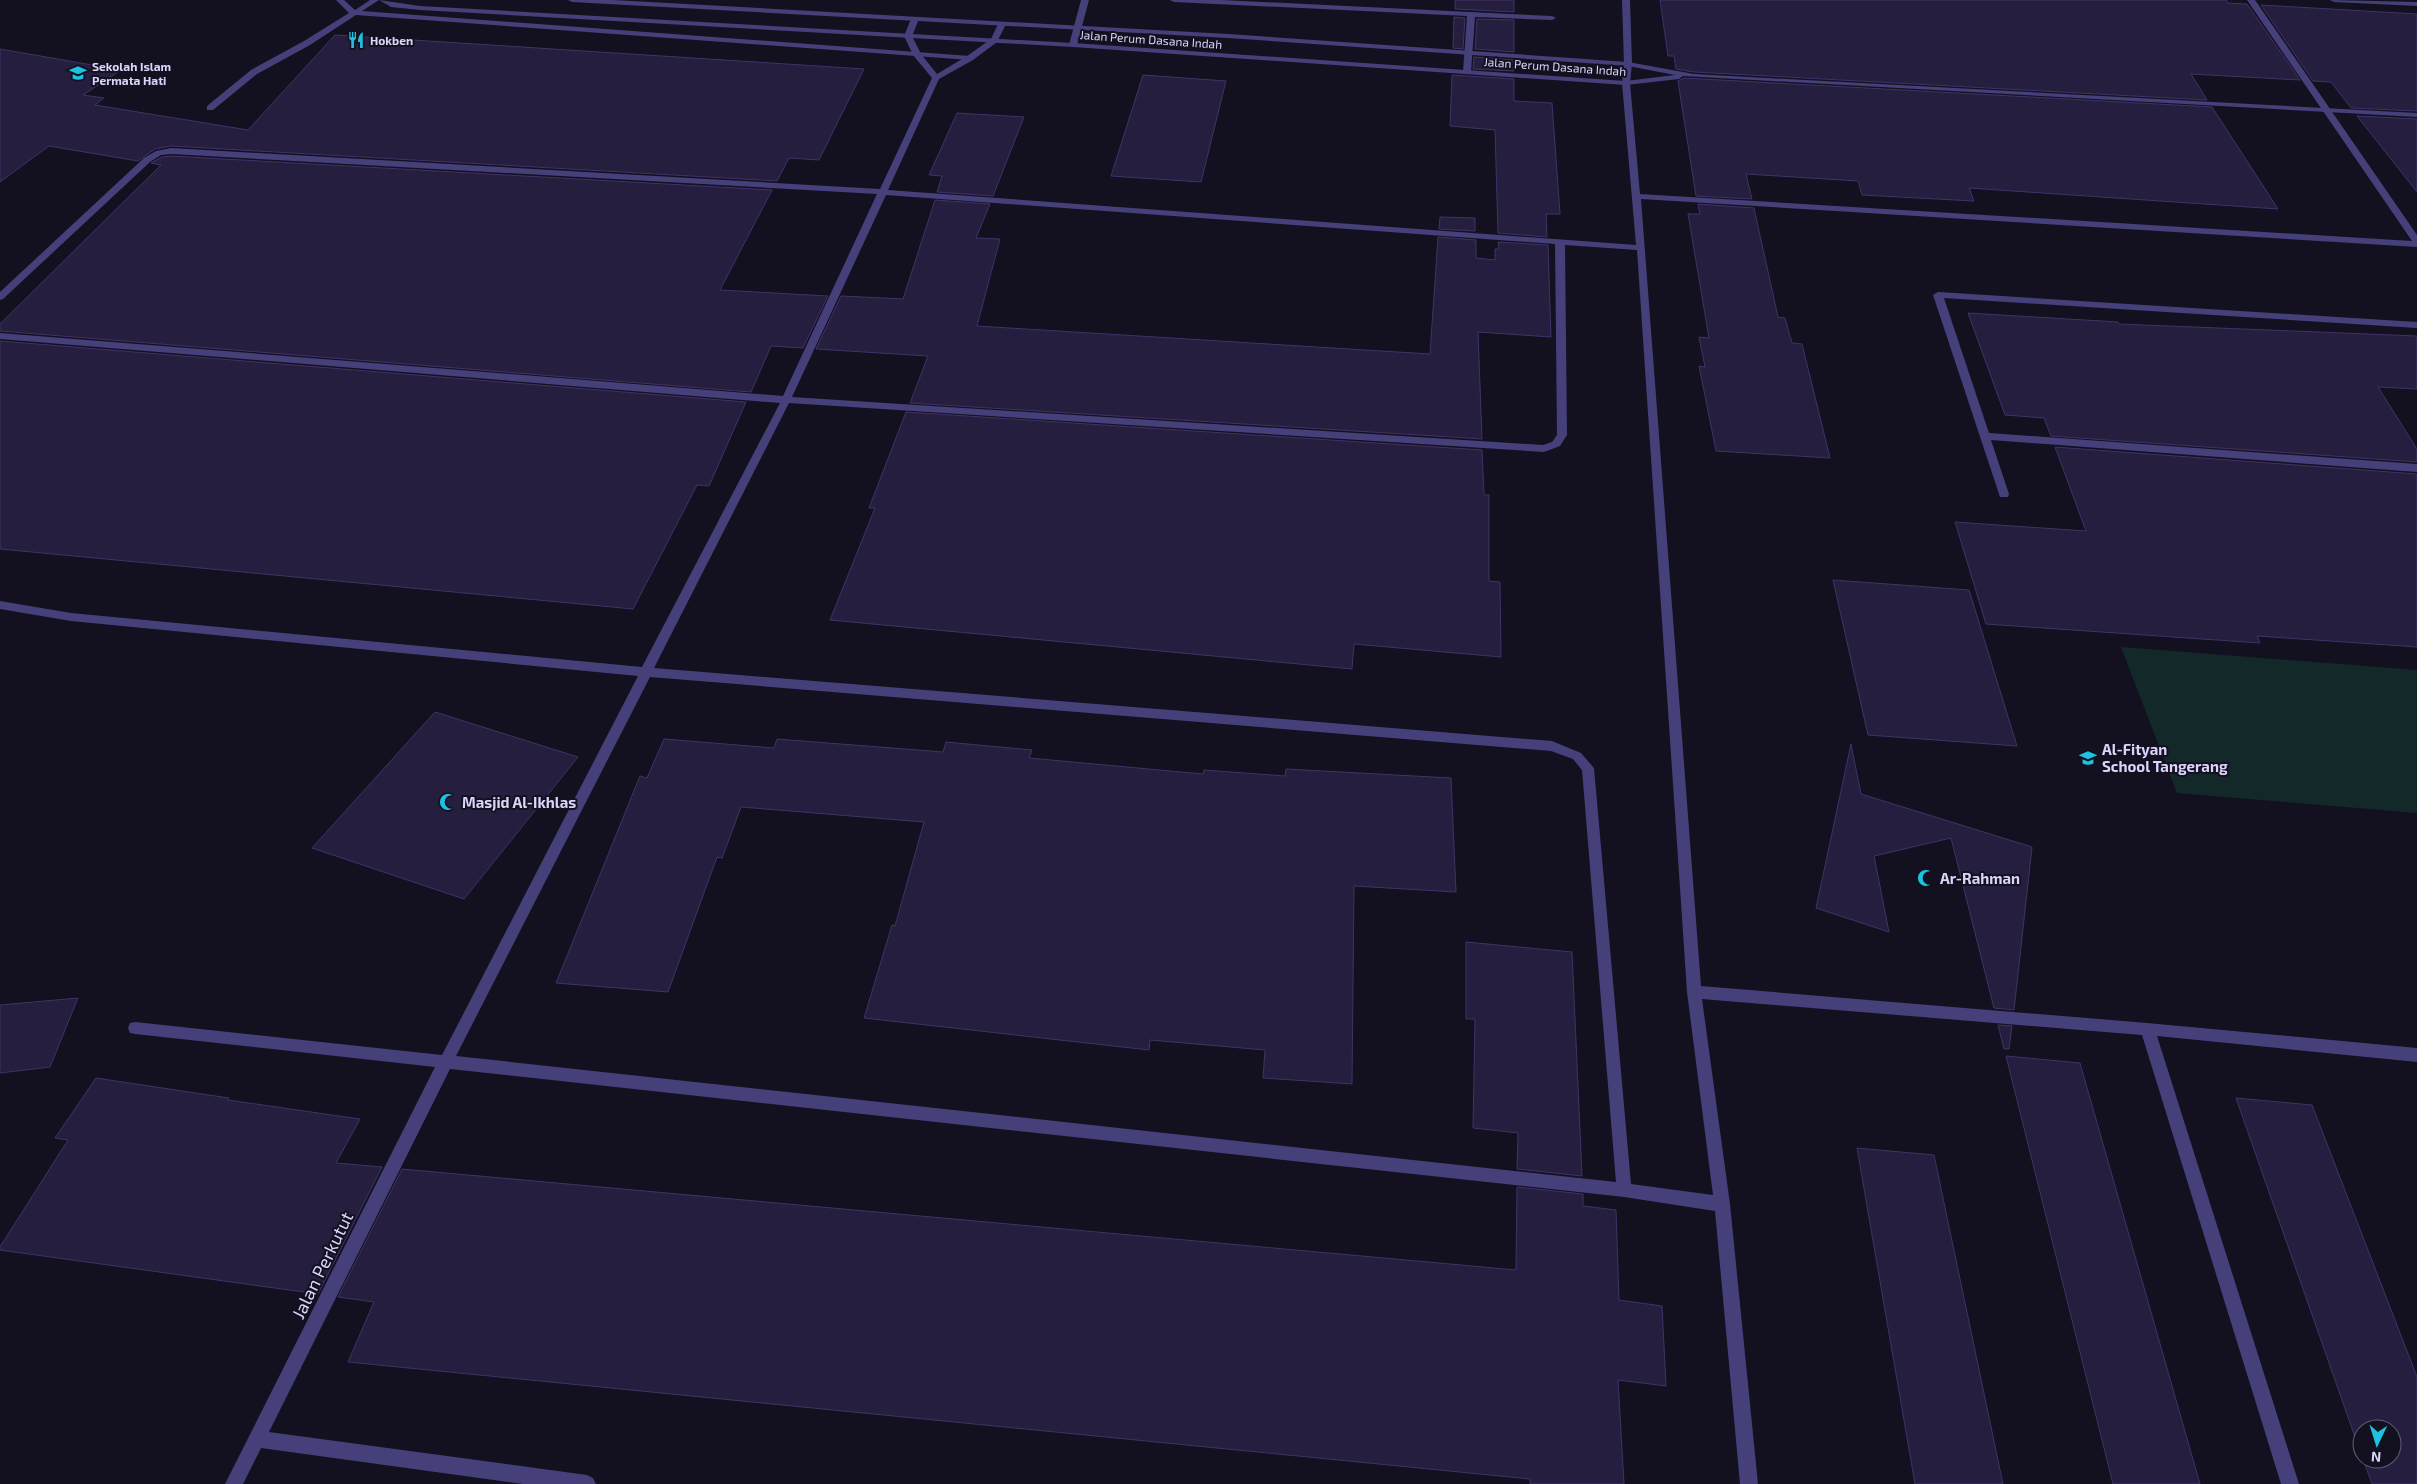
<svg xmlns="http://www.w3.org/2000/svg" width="2417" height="1484" font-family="'Exo 2',sans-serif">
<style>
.green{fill:#132929}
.building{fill:#261e3e;stroke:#403367}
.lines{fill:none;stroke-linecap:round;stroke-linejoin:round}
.service{fill:#454079;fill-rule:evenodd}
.minor{fill:#454079;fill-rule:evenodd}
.tertiary{fill:#454079;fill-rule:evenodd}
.labels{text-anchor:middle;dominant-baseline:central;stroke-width:4;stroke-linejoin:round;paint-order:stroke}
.far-street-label{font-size:12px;fill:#dad4fa;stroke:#131020}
.far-poi-label{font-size:12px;font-weight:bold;fill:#dad4fa;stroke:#131020;text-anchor:start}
.poi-label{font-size:15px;font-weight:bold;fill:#dad4fa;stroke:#131020;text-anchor:start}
.near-street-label{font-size:18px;fill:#dad4fa;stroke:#131020}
</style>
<rect width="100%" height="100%" fill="#131020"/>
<!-- green -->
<polygon class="green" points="2121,647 2417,670 2417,813 2177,793"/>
<!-- building -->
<g class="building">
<polygon points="1455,0 1514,0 1514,12 1455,9"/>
<polygon points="1660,0 2226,0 2228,3 2247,4 2300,80 2191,74 2207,100 1694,72 1676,69 1674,56 1668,56"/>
<polygon points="2261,5 2417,14 2417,111 2351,108 2331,82 2313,81"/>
<polygon points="1454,17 1465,18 1463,49 1453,48"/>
<polygon points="1477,19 1514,20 1514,52 1475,49"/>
<polygon points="335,35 864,69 819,160 789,158 777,181 171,146 155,149 138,161 49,146 0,182 0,49 121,70 83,95 104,98 95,105 248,130"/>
<polygon points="1474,57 1514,60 1514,71 1473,69"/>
<polygon points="1143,75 1226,81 1201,182 1111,176"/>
<polygon points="1452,75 1514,79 1514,101 1552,103 1560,214 1546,214 1547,237 1498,233 1495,130 1450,126"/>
<polygon points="1684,78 2212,107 2278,209 1969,188 1974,201 1862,195 1858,181 1746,174 1752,199 1696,196 1678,81"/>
<polygon points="957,113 1024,117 993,196 937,192 942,176 929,175"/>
<polygon points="2357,116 2417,119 2417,192"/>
<polygon points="171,156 772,190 720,290 828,296 803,348 771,346 751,392 0,331 0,324 161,165 151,163 162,157"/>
<polygon points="935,200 990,204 976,238 1000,239 977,326 1430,354 1438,237 1476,240 1476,258 1495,260 1495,249 1499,249 1498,242 1548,245 1551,337 1478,332 1482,439 910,403 928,356 816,349 841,296 903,299"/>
<polygon points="1698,204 1754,208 1778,317 1785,318 1792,343 1802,344 1830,458 1716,451 1699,366 1705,367 1699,337 1709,338 1688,214 1700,214"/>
<polygon points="1440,217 1475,218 1475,231 1439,229"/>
<polygon points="1968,313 2118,322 2119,324 2417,336 2417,389 2378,387 2417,449 2417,462 2051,436 2044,418 2005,415"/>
<polygon points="0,341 746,402 709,486 697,485 633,609 0,549"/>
<polygon points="906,412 1482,450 1484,495 1489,495 1489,581 1500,582 1501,657 1354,644 1352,669 830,620 875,508 869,508"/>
<polygon points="2055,447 2417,474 2417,647 2257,636 2260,643 1986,624 1955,522 2086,531"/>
<polygon points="1833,580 1969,590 2017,746 1868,735"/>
<polygon points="435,712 578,757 464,899 312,848"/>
<polygon points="664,739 774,748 777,739 943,752 946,742 1032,750 1029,758 1203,774 1204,770 1285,776 1286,769 1451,778 1456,892 1354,886 1352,1084 1263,1078 1265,1050 1150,1040 1149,1050 864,1018 892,925 895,926 924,822 741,807 722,858 717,857 668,992 556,983 640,776 647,778"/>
<polygon points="1851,744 1861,794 2032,847 2014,1010 1994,1008 1951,838 1874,856 1889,932 1816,908"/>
<polygon points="1466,942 1572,952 1582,1176 1517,1169 1518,1133 1473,1128 1475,1019 1466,1019"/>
<polygon points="78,998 50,1067 0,1073 0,1005"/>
<polygon points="1998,1025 2012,1026 2009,1049 2004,1049"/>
<polygon points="2006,1056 2080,1063 2200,1484 2113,1484"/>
<polygon points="96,1078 229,1098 228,1100 360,1119 336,1163 382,1167 318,1294 0,1250 0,1247 68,1140 55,1138"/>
<polygon points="2236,1098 2312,1105 2417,1377 2417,1484 2372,1484 2363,1459 2392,1459 2392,1429 2362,1429 2362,1457"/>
<polygon points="1857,1148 1934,1155 2003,1484 1915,1484"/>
<polygon points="402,1169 1516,1270 1517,1187 1583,1194 1583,1206 1616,1210 1619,1300 1662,1306 1666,1386 1618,1380 1624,1484 1530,1484 1530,1479 348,1362 374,1302 338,1297"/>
</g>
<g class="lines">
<!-- service -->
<g class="service">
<polygon points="336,0 344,0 355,10 370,0 379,0 362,11 970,56 974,58 970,60 356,15 310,45 257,74 213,110 207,110 207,106 251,70 304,41 349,13"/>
<polygon points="1081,0 1089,0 1077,45 1073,47 1069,45"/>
<polygon points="1170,0 1221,0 1552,16 1556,18 1552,20 1475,17 1471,72 1467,74 1463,72 1467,16 1174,2"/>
</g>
<!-- minor -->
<g class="minor">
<path d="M1622 0H1630L1632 64 1630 83 1640 194 2412 241 2247 0H2255L2417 235V247L1641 199 1701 986 2147 1023 2417 1048V1062L2157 1036 2299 1484H2281L2142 1035 1702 999 1730 1204 1758 1484H1740L1715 1211 1624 1197 450 1069 269 1432 587 1475 593 1478 596 1484H523L261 1448 243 1484H225L435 1067 135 1034 130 1033 128 1028 130 1023 135 1022 442 1055 638 676 71 621 0 609V601L71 613 642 667 780 403 0 339V333L783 396 877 194 171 154 161 155 150 162 3 299 0 300V292L144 158 156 151 171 148 880 189 932 78 913 55 904 36 911 19 915 17 919 19 912 36 921 54 937 74 967 56 991 39 999 22 1006 24 997 42 973 60 939 79 888 190 1636 245 1622 83 1624 64ZM886 195 1555 244 1557 435 1552 442 1543 445 792 397ZM1565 245 1637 250 1687 992 1713 1195 1631 1184 1594 768 1581 753 1552 741 654 668 789 403 1544 452 1560 446 1567 435ZM650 677 1551 751 1573 759 1582 770 1616 1182 456 1056Z"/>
<polygon points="2330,0 2417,2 2417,6 2334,2"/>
<polygon points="1938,292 2417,322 2417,328 1944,298 1989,433 2417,464 2417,472 1991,440 2009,494 2008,497 2000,497 1933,295"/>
</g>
<!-- tertiary -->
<polygon class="tertiary" points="379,0 420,6 1073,43 1626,81 1675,75 1628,66 1228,38 572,2 568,0 613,0 1228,34 1628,62 1694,74 2417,113 2417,117 1683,76 1679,79 1626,85 1073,47 420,10 391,7"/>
</g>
<!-- icons -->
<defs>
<g id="restaurant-bare" transform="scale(1.35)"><path d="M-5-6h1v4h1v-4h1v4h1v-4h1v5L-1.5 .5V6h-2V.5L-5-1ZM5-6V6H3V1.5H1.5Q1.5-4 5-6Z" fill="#1cc2de" stroke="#131020" stroke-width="2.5" paint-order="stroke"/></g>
<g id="school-bare" transform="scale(1.35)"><path d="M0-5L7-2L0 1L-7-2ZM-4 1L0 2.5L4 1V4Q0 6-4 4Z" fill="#1cc2de" stroke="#131020" stroke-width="2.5" paint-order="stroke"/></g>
<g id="mosque-bare" transform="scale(1.35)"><path d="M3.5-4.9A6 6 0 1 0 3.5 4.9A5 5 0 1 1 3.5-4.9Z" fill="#1cc2de" stroke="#131020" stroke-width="2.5" paint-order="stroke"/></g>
</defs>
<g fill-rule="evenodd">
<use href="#restaurant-bare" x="356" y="40"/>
<use href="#school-bare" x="78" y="73"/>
<use href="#school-bare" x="2088" y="758"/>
<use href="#mosque-bare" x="448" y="802"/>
<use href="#mosque-bare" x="1926" y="878"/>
</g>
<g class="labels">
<!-- far-street labels -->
<g class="far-street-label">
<text transform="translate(1151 39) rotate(4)">Jalan Perum Dasana Indah</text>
<text transform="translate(1555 66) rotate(4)">Jalan Perum Dasana Indah</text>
</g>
<!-- far-poi labels -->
<g class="far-poi-label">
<text x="370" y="40">Hokben</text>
<text x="92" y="66">Sekolah Islam<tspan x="92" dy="14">Permata Hati</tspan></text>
</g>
<!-- poi labels -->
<g class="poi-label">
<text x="2102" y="749">Al-Fityan<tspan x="2102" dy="17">School Tangerang</tspan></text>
<text x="462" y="802">Masjid Al-Ikhlas</text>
<text x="1940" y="878">Ar-Rahman</text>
</g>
<!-- near-street labels -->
<g class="near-street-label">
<text transform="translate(322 1265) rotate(-64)">Jalan Perkutut</text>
</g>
</g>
<!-- north arrow -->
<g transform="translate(2377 1444) rotate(184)"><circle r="24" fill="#131020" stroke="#635e77"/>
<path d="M0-4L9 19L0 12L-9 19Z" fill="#1cc2de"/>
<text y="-8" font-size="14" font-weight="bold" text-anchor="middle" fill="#dad4fa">N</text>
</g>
</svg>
